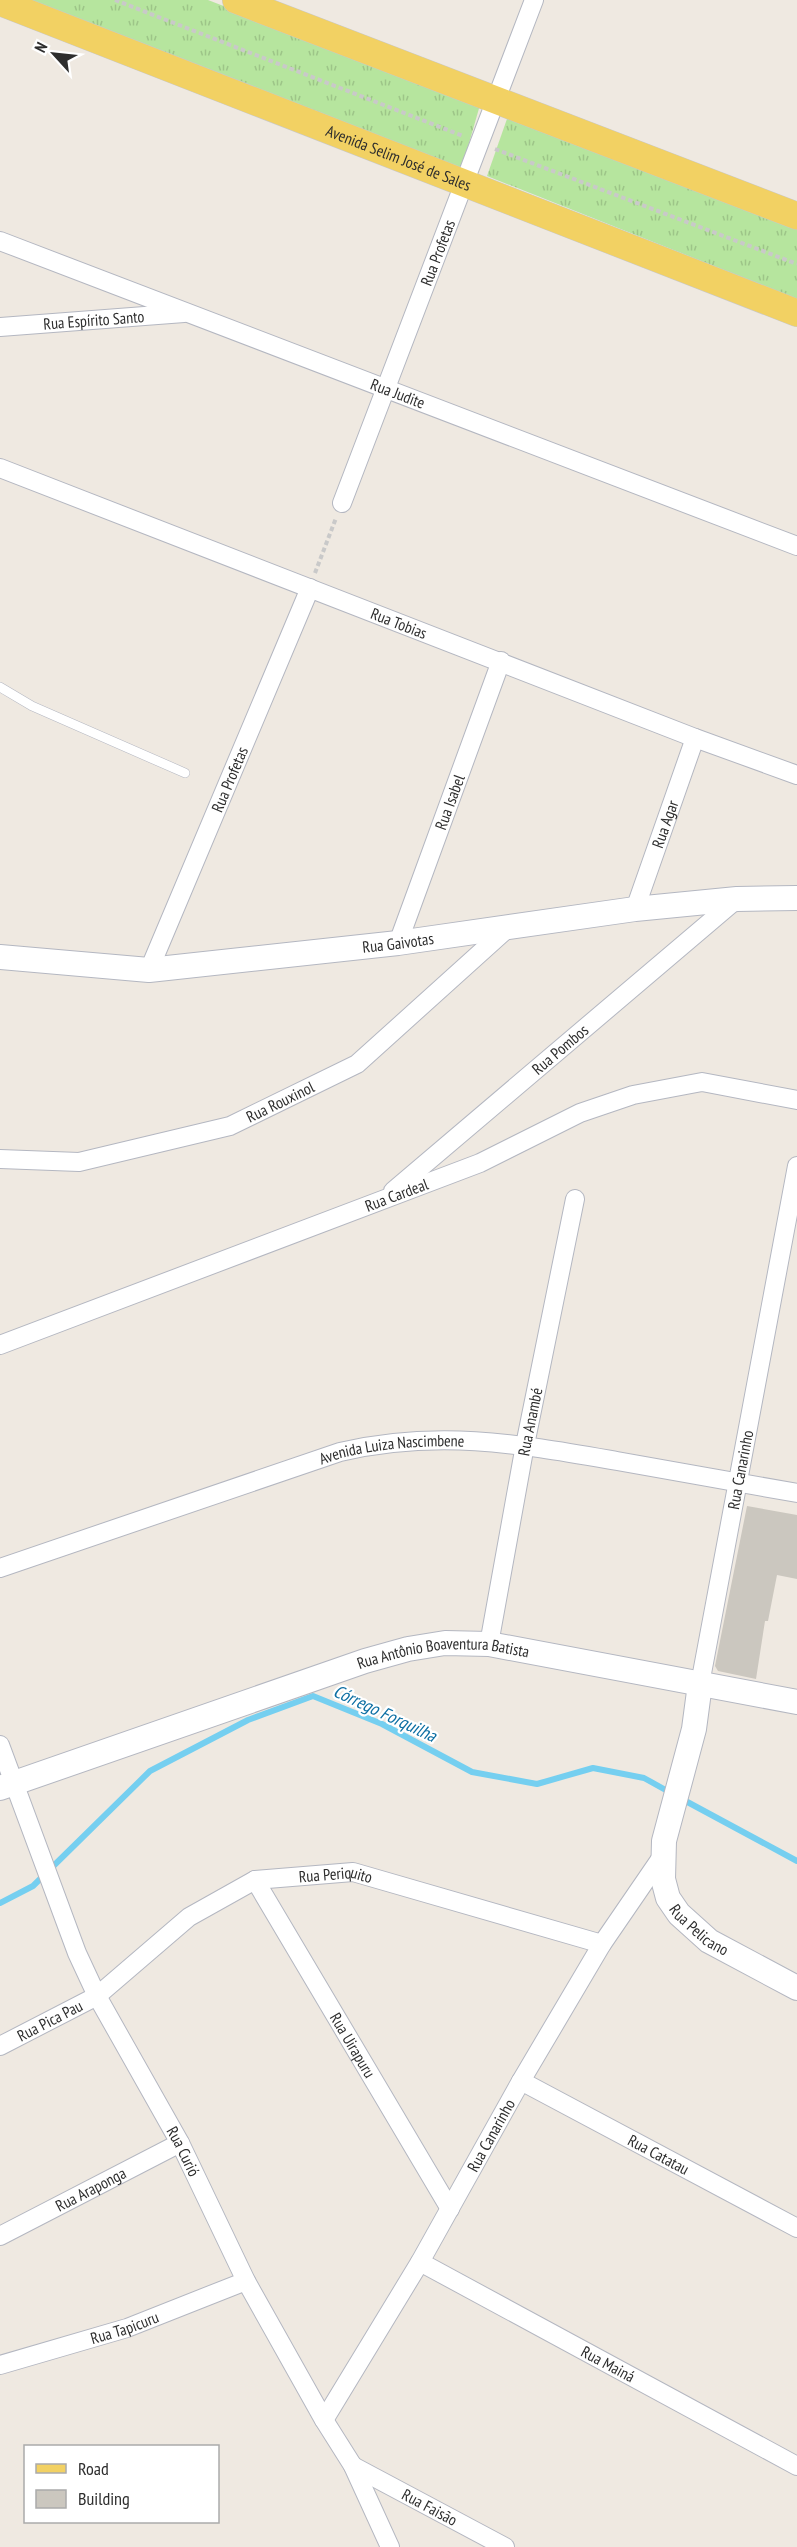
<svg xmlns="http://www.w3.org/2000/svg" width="797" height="2547" font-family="'PT Sans Narrow',sans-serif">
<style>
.grass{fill:url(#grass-tufts)}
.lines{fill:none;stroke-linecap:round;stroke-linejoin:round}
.stream{stroke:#75cff0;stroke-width:6}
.building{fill:#cbc7bf}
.lane-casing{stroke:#b4b7c1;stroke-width:10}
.street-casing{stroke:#b4b7c1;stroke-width:20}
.secondary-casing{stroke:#b4b7c1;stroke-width:26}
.primary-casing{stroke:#c9c9c9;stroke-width:28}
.path{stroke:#c9c9c9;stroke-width:4;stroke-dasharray:4.5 3;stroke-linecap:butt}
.lane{stroke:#fff;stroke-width:9}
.street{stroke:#fff;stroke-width:18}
.secondary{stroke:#fff;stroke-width:24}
.primary{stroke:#f2d163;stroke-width:27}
.labels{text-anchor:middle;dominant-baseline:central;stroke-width:4.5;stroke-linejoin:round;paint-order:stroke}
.street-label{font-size:16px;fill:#2e2e2e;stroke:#fff}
.water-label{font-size:18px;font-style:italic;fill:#0d6fa3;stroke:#fff}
</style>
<defs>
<pattern id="grass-tufts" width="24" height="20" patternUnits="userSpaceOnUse" patternTransform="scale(1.5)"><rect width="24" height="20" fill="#b6e59e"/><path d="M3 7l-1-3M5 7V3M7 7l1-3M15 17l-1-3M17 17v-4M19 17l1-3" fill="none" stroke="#9dc588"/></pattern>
</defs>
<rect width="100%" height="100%" fill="#efe9e1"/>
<!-- grass -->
<g class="grass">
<polygon points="22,0 208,0 480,105 461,171"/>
<polygon points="508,116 797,228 797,299 487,176"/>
</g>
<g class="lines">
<!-- stream -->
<g class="stream">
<polyline points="680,1798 797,1861"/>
<polyline points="0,1903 33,1886 150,1771 248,1720 313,1696 382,1724 472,1772 537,1784 593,1768 644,1778 671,1793"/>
</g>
</g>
<!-- building -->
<polygon class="building" points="747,1506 797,1515 797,1579 777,1575 768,1621 765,1621 756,1679 718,1671 715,1666"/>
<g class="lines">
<!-- lane casing -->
<g class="lane-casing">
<polyline id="lane" points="0,687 32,706 185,773"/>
</g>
<!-- street casing -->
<g class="street-casing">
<g id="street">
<path id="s1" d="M0 241 797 546"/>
<path id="s2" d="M0 327 184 313"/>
<path id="s3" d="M0 468 695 738 797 775"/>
<path id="s4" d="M342 503 534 0"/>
<path id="s5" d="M635 909 695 738"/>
<path id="s6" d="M398 943 501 661"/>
<path id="s7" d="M149 970 310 588"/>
<path id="s8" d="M0 1159 79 1162 230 1126 357 1064 509 927"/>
<path id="s9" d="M393 1191 737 899"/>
<path id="s10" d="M0 1345 480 1163 580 1113 633 1095 702 1082 797 1100"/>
<path id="s11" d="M0 1568 340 1452C439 1429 519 1444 617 1461 677 1472 737 1482 797 1493"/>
<path id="s12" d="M489 1644 525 1445 575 1199"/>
<path id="s13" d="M700 1684 797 1166"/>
<path id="s14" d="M0 1745 77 1953 97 1996 180 2143 246 2281 324 2420 353 2466 390 2547"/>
<path id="s15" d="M255 1880 450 2209"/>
<path id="s16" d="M0 2046 97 1996 189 1917 255 1880 353 1872 602 1944"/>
<path id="s17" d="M521 2081 797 2228"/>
<path id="s18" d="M0 2236 180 2143"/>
<path id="s19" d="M420 2262 797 2466"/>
<path id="s20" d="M0 2365 127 2328 246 2281"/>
<path id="s21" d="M324 2420 420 2262 521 2081 602 1944 663 1855"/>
<path id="s22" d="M353 2466 505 2547"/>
</g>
</g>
<!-- secondary casing -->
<g class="secondary-casing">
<g id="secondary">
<path id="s23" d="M0 957 149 970 398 943 635 909 737 899 797 898"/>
<path id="s24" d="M700 1684 694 1729 664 1841 663 1879 668 1898 679 1914 709 1941 797 1988"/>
<path id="s25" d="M0 1788 365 1661 408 1649 445 1643 489 1644 797 1702"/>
</g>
</g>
<!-- primary casing -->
<g class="primary-casing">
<g id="primary">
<polyline points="236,0 797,216"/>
<path id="s26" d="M0 2 797 313"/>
</g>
</g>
<!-- path -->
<g class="path">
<polyline points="115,0 463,136"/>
<polyline points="495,149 797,264"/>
<polyline points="315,573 336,518"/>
</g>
<!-- lane -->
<use href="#lane" class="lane"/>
<!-- street -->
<use href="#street" class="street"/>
<!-- secondary -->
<use href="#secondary" class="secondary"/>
<!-- primary -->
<use href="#primary" class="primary"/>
</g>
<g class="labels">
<!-- street labels -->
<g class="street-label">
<text stroke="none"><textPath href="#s26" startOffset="428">Avenida Selim José de Sales</textPath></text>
<text stroke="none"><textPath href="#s4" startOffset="268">Rua Profetas</textPath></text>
<text stroke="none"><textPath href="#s2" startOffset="94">Rua Espírito Santo</textPath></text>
<text stroke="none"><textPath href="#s1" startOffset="426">Rua Judite</textPath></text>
<text stroke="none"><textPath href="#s3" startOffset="428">Rua Tobias</textPath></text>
<text stroke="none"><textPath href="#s7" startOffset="207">Rua Profetas</textPath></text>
<text stroke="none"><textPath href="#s6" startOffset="150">Rua Isabel</textPath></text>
<text stroke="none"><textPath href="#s5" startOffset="90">Rua Agar</textPath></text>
<text stroke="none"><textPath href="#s23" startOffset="400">Rua Gaivotas</textPath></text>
<text stroke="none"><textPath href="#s9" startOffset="219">Rua Pombos</textPath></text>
<text stroke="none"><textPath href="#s8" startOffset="290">Rua Rouxinol</textPath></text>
<text stroke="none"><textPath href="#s10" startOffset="424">Rua Cardeal</textPath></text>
<text stroke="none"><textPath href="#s12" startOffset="226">Rua Anambé</textPath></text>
<text stroke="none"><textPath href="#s11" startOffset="411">Avenida Luiza Nascimbene</textPath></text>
<text stroke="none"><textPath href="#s13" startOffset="218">Rua Canarinho</textPath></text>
<text stroke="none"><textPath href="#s25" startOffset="466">Rua Antônio Boaventura Batista</textPath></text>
<text stroke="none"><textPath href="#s16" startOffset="387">Rua Periquito</textPath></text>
<text stroke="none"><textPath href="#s24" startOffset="264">Rua Pelicano</textPath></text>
<text stroke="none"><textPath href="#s16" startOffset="56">Rua Pica Pau</textPath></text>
<text stroke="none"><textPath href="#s15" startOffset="192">Rua Uirapuru</textPath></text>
<text stroke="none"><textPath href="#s21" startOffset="330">Rua Canarinho</textPath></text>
<text stroke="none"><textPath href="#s14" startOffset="447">Rua Curió</textPath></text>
<text stroke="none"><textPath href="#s17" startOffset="156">Rua Catatau</textPath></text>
<text stroke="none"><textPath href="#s18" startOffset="102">Rua Araponga</textPath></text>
<text stroke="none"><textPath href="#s20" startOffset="130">Rua Tapicuru</textPath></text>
<text stroke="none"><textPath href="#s19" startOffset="214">Rua Mainá</textPath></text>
<text stroke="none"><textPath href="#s22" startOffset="87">Rua Faisão</textPath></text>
</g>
<!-- water labels -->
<g class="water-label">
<text transform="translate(385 1713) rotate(25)">Córrego Forquilha</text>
</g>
</g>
<!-- legend -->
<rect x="24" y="2445" width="195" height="78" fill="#ffffff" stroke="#ababab" stroke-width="1.5"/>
<rect x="36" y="2464" width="30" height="9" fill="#f2d163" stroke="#ababab" stroke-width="1.5"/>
<text x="78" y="2475" font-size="18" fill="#2e2e2e">Road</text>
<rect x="36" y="2490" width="30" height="18" fill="#cbc7bf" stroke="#ababab" stroke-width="1.5"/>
<text x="78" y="2505" font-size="18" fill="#2e2e2e">Building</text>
<!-- north arrow -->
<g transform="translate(54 54) rotate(297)" stroke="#ffffff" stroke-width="4.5" paint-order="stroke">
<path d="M0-4.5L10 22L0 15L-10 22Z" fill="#2e2e2e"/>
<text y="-9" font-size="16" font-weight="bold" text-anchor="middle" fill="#2e2e2e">N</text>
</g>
</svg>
